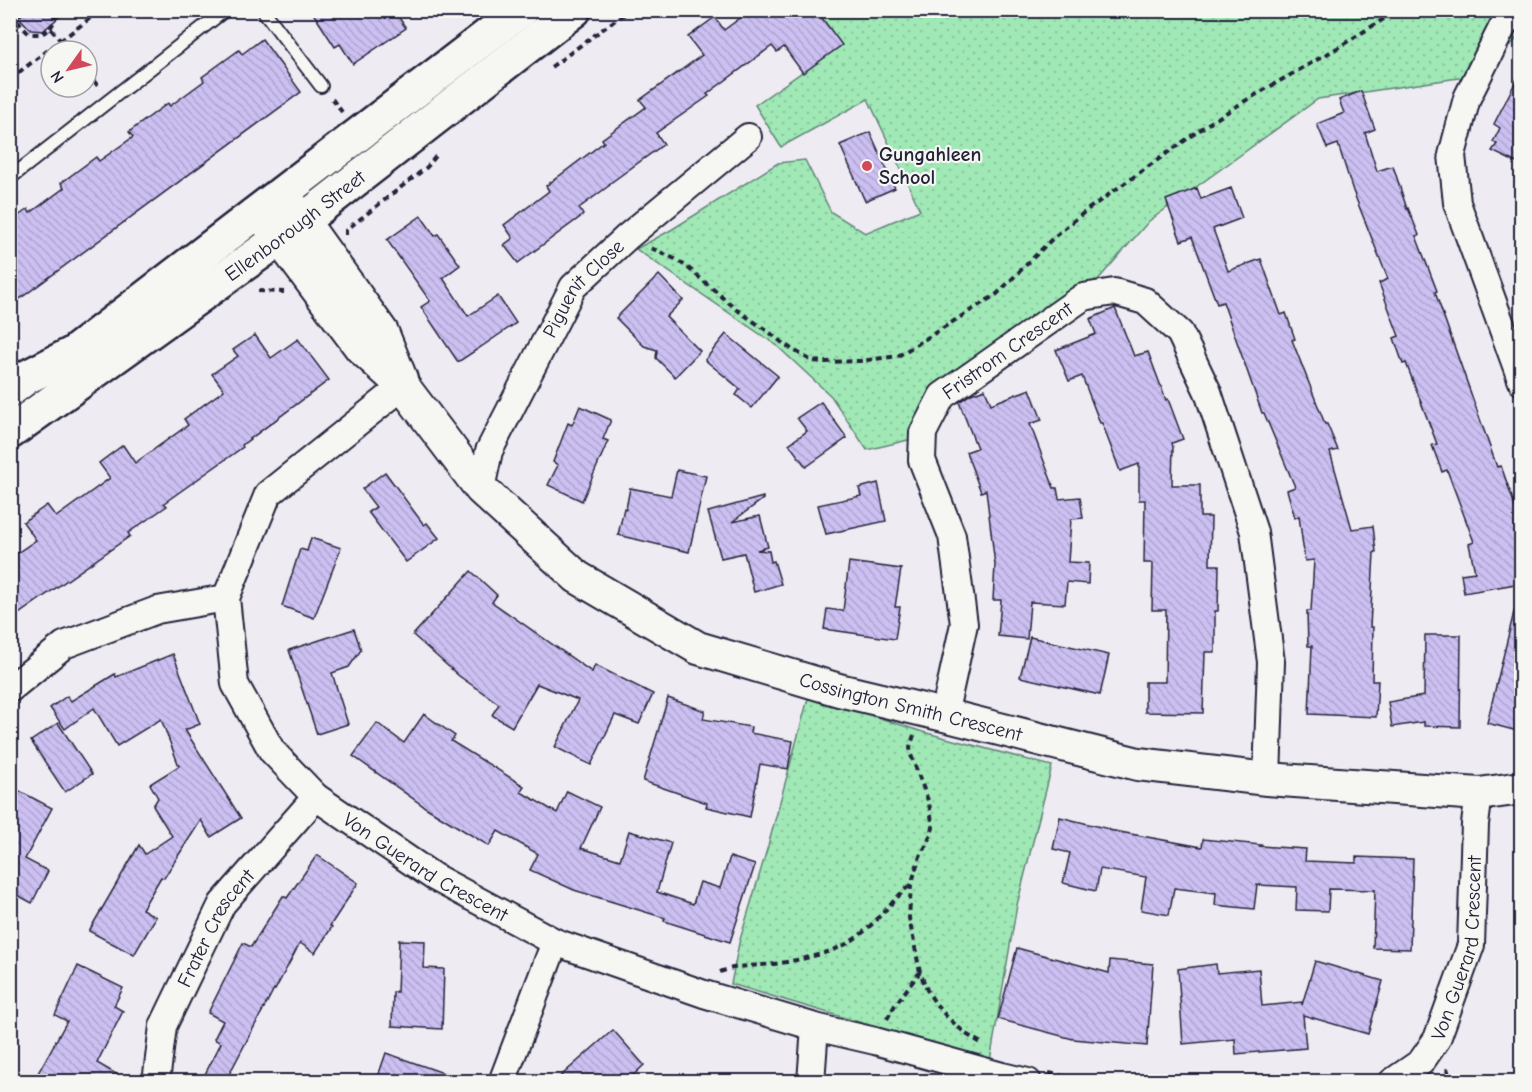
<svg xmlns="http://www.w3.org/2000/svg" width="1532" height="1092" font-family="'Comic Neue',sans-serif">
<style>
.park{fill:url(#park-dots);stroke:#618578;stroke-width:1.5}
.building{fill:url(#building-back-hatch);stroke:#22223b;stroke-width:1.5}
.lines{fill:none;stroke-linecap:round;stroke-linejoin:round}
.service-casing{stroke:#22223b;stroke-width:16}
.minor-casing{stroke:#22223b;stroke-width:30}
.tertiary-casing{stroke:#22223b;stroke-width:36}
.secondary-casing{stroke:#22223b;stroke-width:38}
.path{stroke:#22223b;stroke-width:4;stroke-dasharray:6 4.5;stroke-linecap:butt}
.service{stroke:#f6f6f2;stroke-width:12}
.minor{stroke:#f6f6f2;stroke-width:26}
.tertiary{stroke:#f6f6f2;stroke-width:32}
.secondary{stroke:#f6f6f2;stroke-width:33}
.poi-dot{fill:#d1495b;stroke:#f6f6f2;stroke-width:2}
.labels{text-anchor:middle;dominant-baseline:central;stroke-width:4.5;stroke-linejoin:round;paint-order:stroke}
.poi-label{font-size:20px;font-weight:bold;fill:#22223b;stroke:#f6f6f2;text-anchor:start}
.street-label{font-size:20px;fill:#22223b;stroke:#f6f6f2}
</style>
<defs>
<pattern id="park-dots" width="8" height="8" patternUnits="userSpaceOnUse" patternTransform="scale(1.5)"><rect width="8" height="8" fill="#a0e8b6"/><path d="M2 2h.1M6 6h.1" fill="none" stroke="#8ac79d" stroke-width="1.8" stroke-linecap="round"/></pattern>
<pattern id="building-back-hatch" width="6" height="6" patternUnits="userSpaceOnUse" patternTransform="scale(1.5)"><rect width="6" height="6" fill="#ccbff1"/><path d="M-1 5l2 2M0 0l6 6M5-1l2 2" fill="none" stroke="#afa4d0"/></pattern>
</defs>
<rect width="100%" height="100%" fill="#eeebf2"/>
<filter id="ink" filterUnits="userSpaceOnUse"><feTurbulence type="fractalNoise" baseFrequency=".0167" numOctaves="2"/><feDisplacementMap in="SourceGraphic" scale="12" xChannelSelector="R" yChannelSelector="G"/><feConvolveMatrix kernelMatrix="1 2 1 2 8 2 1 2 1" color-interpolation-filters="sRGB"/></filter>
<g filter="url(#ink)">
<!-- park -->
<g class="park">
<polygon points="814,11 1521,11 1521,35 1478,75 1318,99 1149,221 1083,297 991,361 908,440 867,450 831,396 776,345 636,249 671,230 778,163 805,160 831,212 865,233 920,210 868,99 781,147 755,105 841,45"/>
<polygon points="809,695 923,732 1052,766 1017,905 990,1061 731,984 739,943 768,846"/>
</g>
<!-- building -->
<g class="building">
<polygon points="12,10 67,10 43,31 31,30"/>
<polygon points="311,10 394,10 406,28 353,64 340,44 335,47"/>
<polygon points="751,10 816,10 842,45 803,73 784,47 777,52 772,46 707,94 709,96 656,133 664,144 609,184 610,185 579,208 583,215 518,263 504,245 513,238 504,225 549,191 546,186 604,142 602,139 646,107 640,100 702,55 688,37 715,17 724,30"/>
<polygon points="262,39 301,92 10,306 10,222 28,209 30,213 64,188 61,183 96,157 99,161 133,137 129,132 168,103 170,106 204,81 202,77 239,50 242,54"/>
<polygon points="1521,71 1521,165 1492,151 1497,144 1493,142 1500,128 1494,124"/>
<polygon points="1361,91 1375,129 1365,133 1377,171 1393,166 1407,209 1408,208 1419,235 1416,236 1437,291 1435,292 1497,467 1501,466 1521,523 1521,583 1464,593 1461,574 1475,572 1469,544 1474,542 1447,470 1442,472 1432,445 1437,444 1406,363 1403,364 1394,338 1399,336 1379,283 1388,279 1353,191 1338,144 1327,148 1317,124 1344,113 1339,100"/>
<polygon points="870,132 895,188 865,201 840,145"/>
<polygon points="1197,188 1201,199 1231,188 1242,218 1213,229 1228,271 1261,259 1281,315 1286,313 1295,339 1292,340 1325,424 1327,424 1338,450 1330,452 1352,529 1373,526 1376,552 1374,553 1370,627 1373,627 1372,681 1378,681 1376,717 1309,714 1312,646 1308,646 1307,611 1311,611 1314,560 1305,561 1299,516 1295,518 1287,490 1295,487 1264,413 1262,413 1223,302 1217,304 1192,237 1181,241 1166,200"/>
<polygon points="421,216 435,236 438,234 460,265 443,278 468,316 498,296 516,323 481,347 458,362 421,307 430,301 387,240"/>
<polygon points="659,275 683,300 666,317 700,351 675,377 656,358 657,350 644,346 616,318"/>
<polygon points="1115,308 1134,356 1148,352 1166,400 1168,399 1183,439 1172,443 1173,447 1172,485 1200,485 1200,517 1211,517 1210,565 1219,565 1218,611 1215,611 1215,652 1205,652 1203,713 1145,712 1145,682 1165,682 1166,610 1152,610 1153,563 1144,563 1145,500 1139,500 1139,464 1120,471 1102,423 1100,423 1082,376 1069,381 1056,350 1096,334 1090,319"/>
<polygon points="726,334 778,376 752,408 736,395 740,389 705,360"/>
<polygon points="255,335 271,358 298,339 329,380 242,445 243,447 164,503 167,506 128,533 130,536 10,620 10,558 36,540 23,522 47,505 56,517 110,478 99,463 123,445 135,463 188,425 184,419 224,390 212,374 238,356 233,350"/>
<polygon points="985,389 991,404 1030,389 1042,420 1030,424 1054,488 1057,488 1059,499 1080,497 1083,518 1071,519 1068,562 1089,563 1088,584 1067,582 1065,604 1030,602 1027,639 998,636 1001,600 993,600 995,565 986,490 981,492 966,452 977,448 959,402 971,394"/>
<polygon points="821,402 847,438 806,467 789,444 807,431 797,418"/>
<polygon points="580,406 611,420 603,439 608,441 582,501 548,485 558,465 553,462 568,423 572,425"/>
<polygon points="677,470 706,476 689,552 618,535 624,508 626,509 630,488 671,496"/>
<polygon points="385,472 424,525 427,523 439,538 406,562 368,512 376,507 362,489"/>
<polygon points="878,483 886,521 826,534 818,505 861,496 859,488"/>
<polygon points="763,497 763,499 732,522 760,516 768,547 757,550 769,551 771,562 774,561 781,584 754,592 744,553 721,558 708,512"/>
<polygon points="311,538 341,548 314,618 282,606 300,549 307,551"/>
<polygon points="849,562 901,569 895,607 900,607 895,639 824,629 827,609 843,611"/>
<polygon points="471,571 497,595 492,602 592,672 595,665 653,694 639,724 615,715 591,765 555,747 578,700 537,684 512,727 492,715 499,704 459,676 413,635"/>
<polygon points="1514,612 1521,613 1521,732 1487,723"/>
<polygon points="354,629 361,650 349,667 332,673 348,724 317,734 289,650"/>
<polygon points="1425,635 1461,635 1460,727 1424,726 1424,722 1392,727 1388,702 1424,696"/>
<polygon points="1030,637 1109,655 1100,695 1020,677"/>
<polygon points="173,654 200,724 185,730 241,818 211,837 201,820 164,878 161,877 142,909 156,917 134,955 89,931 139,845 145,854 172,836 153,806 158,798 150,784 179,766 161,719 117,746 94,708 65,729 50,708 67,696 71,701 115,674 116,677"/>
<polygon points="668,698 705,711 703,719 751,727 750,733 793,741 788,769 760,764 750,817 706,807 707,803 643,781"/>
<polygon points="424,714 455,736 451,741 524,786 521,792 557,813 567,791 600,807 581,848 620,860 629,831 671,843 657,892 693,904 700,882 720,888 730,857 755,865 730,942 664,921 665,918 574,890 530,870 538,854 498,831 489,846 425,807 353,756 377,723 404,743"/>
<polygon points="58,723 92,774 65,792 31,741"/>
<polygon points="10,786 52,808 25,859 48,871 32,903 10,891"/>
<polygon points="1060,817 1109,829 1109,830 1202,847 1203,839 1261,845 1260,846 1306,849 1305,861 1356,863 1356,857 1413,859 1410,949 1373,948 1375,890 1329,889 1328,911 1296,910 1297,887 1257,885 1254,909 1215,905 1216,893 1174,888 1169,915 1141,910 1146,877 1100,869 1096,891 1063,883 1070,853 1053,849"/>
<polygon points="317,855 358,883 330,926 332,927 315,953 300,943 275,990 274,989 225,1082 201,1082 221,1043 214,1039 223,1021 208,1013 243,943 251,947 283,896 287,898"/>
<polygon points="399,940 425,941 424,968 444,969 442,1029 392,1026 393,992 397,992"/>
<polygon points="1017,948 1109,973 1110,960 1153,964 1147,1046 1073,1039 998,1019"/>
<polygon points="1315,961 1383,981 1368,1034 1303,1015 1306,1048 1236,1054 1235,1039 1183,1044 1178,969 1216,964 1217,973 1259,969 1262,1006 1302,1002 1302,1005"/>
<polygon points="78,966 123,988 114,1006 123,1011 97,1063 130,1082 50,1082 37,1075 67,1021 55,1015"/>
<polygon points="613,1030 644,1065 626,1082 554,1082"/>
<polygon points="386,1053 458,1078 458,1082 376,1082"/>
</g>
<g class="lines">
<!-- service casing -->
<g class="service-casing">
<g id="service">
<polyline points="263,10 321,86"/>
<polyline points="10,178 225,10"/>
</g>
</g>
<!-- minor casing -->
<g class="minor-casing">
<g id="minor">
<polyline points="1516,10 1503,26 1467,98 1452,155 1457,203 1522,382"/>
<path id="s1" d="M403 386 268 494 226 598 235 684 272 751 316 797 434 877 555 942 704 994 815 1027 875 1041 1002 1076 1028 1082"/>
<path id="s2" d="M481 489 489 451 573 287 627 237 748 137"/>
<polyline points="10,689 64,645 157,610 226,598"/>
<path id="s3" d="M944 715 964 624 952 536 922 460 923 433 942 396 1083 297 1114 292 1145 301 1180 333 1208 392 1254 532 1271 662 1267 779"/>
<path id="s4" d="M156 1082 163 1026 222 904 316 797"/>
<polyline points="502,1082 555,942"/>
<polyline points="811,1082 815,1027"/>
<path id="s5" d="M1392 1082 1421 1062 1437 1039 1471 945 1475 824 1479 794"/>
</g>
</g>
<!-- tertiary casing -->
<g class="tertiary-casing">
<g id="tertiary">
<polyline points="287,199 382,332 401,379"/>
<path id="s6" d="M259 211 361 348 403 386 481 489 577 577 698 648 839 690 944 715 1138 764 1267 779 1479 794 1522 788"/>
</g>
</g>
<!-- secondary casing -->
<g class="secondary-casing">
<g id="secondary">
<polyline points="10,390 27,377 72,354 521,10"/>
<path id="s7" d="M10 432 279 239 574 10"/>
</g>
</g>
<!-- path -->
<g class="path">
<polyline points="21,10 19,23 29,34 42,34 50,28 69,51"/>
<polyline points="50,28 55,21 55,10"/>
<polyline points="551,67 629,10"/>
<polyline points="87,73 98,86"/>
<polyline points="10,79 101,10"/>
<polyline points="332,99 342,112"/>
<polyline points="346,235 346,230 427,167 436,156"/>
<polyline points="651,248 675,259 687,267 740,312 769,332 785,345 812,361 826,362 860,361 898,356 997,294 1054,237 1087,210 1208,124 1245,101 1339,47 1398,10"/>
<polyline points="258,291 284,292"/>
<polyline points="914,735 910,747 911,755 929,803 933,828 927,844 920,856 911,885 909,918 920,972 927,990 935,1003 947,1017 966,1034 981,1043"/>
<path d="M720 972C737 965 756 966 774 964 794 961 824 955 842 946 870 933 887 905 910 885"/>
<polyline points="887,1019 895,1005 920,972"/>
<polyline points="1447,1068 1451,1082"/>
<polyline points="1049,1073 1089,1082"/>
<polyline points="1357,1082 1367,1077"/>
</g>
<!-- service -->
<use href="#service" class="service"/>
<!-- minor -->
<use href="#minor" class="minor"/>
<!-- tertiary -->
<use href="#tertiary" class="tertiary"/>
<!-- secondary -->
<use href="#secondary" class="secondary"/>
</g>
</g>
<!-- markers -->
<circle class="poi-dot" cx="867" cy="166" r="6"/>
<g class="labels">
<!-- poi labels -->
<g class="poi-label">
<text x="879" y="154">Gungahleen<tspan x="879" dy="23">School</tspan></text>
</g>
<!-- street labels -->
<g class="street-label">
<text stroke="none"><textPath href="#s7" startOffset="352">Ellenborough Street</textPath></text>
<text stroke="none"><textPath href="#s2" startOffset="228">Piguenit Close</textPath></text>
<text stroke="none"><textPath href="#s3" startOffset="412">Fristrom Crescent</textPath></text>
<text stroke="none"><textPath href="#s6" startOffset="848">Cossington Smith Crescent</textPath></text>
<text stroke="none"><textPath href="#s1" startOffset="642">Von Guerard Crescent</textPath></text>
<text stroke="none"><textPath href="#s4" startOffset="168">Frater Crescent</textPath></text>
<text stroke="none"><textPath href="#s5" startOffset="158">Von Guerard Crescent</textPath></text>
</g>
</g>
<!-- margin -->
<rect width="1532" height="1092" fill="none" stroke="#f6f6f2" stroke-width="36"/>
<rect x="18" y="18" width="1496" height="1056" fill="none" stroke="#22223b" stroke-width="2" filter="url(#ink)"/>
<!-- north arrow -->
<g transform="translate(69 69) rotate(236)"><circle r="28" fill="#f6f6f2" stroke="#a1a1a9" stroke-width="1.5"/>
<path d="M0-4.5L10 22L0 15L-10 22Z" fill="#d1495b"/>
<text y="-9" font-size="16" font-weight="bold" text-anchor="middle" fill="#22223b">N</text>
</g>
</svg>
